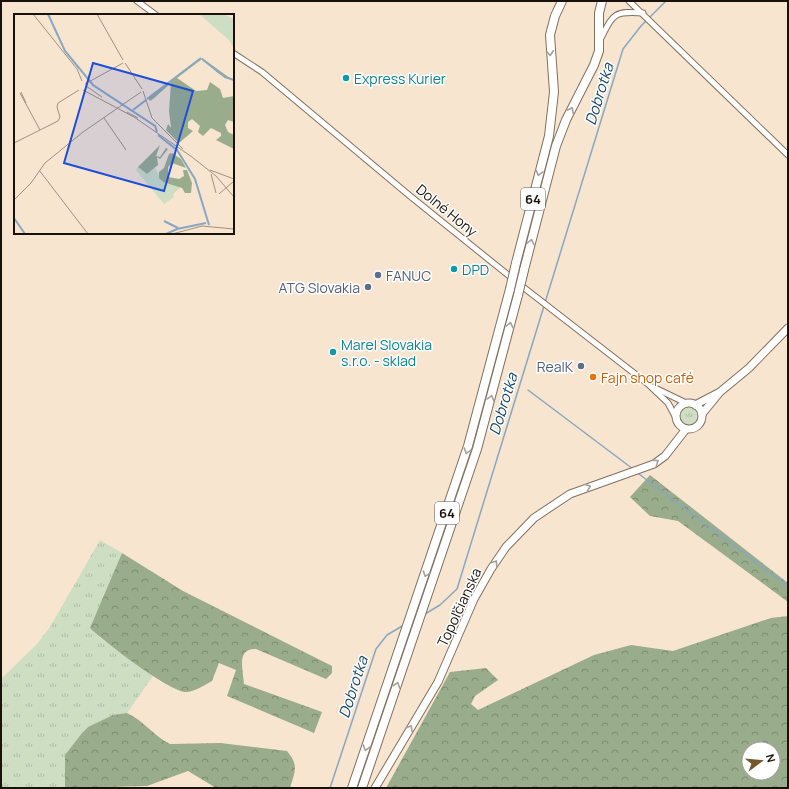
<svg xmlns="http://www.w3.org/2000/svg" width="789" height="789" font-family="Manrope,sans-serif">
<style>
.grass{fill:url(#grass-tufts)}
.forest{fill:url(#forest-crowns);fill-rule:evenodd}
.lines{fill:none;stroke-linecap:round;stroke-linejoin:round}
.stream{stroke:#89a7c1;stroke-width:1.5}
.street-casing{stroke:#81705e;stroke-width:7}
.secondary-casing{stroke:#81705e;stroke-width:9}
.primary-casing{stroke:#81705e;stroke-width:10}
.street{stroke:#fff;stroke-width:5}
.secondary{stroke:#fff;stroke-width:7}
.primary{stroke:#fff;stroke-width:8}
.primary-bridge-casing{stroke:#81705e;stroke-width:10;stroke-linecap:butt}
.primary-bridge{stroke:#fff;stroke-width:8}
.oneway{stroke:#a3a09d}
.culture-dot{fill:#0f9aa8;stroke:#fff;stroke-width:1.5}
.service-dot{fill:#5c6f8a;stroke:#fff;stroke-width:1.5}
.food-dot{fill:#e8710a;stroke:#fff;stroke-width:1.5}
.labels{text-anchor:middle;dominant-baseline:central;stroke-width:3;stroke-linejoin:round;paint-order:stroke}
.shield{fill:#fff;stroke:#5e5954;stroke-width:1}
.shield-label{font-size:13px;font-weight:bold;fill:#19120b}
.culture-label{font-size:14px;fill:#0d838f;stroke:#fff;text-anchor:start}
.street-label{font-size:14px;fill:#19120b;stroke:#fff}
.service-label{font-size:14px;fill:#4e5e75;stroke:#fff;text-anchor:end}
.food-label{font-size:14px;fill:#c56008;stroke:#fff;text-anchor:start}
.water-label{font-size:15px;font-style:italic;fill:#13466a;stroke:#fff}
.inset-river{fill:none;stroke:#89a7c1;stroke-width:2}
.inset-road{fill:none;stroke:#9f9181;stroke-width:1}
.view{fill:#1d4ed8;fill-opacity:0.15;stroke:#1d4ed8;stroke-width:2}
.inset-edge{fill:none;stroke:#19120b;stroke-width:2}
</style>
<defs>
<pattern id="grass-tufts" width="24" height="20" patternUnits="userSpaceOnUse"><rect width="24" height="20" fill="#cddec2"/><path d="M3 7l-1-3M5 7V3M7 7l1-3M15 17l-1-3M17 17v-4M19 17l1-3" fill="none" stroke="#afbda5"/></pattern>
<pattern id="forest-crowns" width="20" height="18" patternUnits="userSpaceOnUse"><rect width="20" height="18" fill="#99ac8b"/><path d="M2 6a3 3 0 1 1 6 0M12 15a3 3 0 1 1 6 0" fill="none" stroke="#7c8b70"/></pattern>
</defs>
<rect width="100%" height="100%" fill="#f8e5d0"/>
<!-- grass -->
<g class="grass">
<circle cx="688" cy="416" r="9"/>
<polygon points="100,540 122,553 91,628 100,638 153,676 127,713 113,715 88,727 82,733 65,755 65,788 1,788 1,679 37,644 50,627"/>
</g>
<!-- forest -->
<g class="forest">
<polygon points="650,475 788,583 788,602 678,521 650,516 630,497"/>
<path d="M122 553 183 591 332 666V673L326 679 256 649C236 648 243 670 244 684L322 712 314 733 227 696 236 670 219 663 212 681C205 685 195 691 187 692 172 694 102 640 90 628Z"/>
<path d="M788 616V788H386L450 672 486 668 498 680 475 696 471 704 478 710 594 655 631 645 673 651 771 618ZM749 749H773V773H749Z"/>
<path d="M127 713C144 721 154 736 170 744L220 743 287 751C299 765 295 771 290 788H216L188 771 147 786 65 788V755L82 733 88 727 113 715Z"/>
</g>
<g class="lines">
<!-- stream -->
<g class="stream">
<polyline points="528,390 633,469"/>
<polyline points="639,474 788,586"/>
<polyline points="425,614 440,605 457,589 623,49 641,26 666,1"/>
<polyline points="330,788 376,649 387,635 404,625"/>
</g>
<!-- street casing -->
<g class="street-casing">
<g id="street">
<polyline points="137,1 156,15"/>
<polyline points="629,1 788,155"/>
<path d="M601 38C614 13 614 11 643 13"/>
<polyline points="233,53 262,72 410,196 523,287 648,384 668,403 675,416"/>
<polyline points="653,387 686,403"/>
</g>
</g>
<!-- secondary casing -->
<g class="secondary-casing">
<g id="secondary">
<circle cx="689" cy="416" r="13"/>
<polyline points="695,405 718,393"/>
<polyline points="702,414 720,392 749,368 788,328"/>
<polyline points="375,788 438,682 474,599 491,569 506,547 534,518 570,494 654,464 665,456 686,429"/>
</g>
</g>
<!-- primary casing -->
<g class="primary-casing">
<g id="primary">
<polyline points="516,263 549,136 554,92 550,35 555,16 562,1"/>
<polyline points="524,270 556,146 566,120 594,65 599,51 599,13 602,1"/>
<polyline points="352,788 468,446 510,289"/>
<polyline points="362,788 477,449 518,295"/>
</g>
</g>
<!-- street -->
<use href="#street" class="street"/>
<!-- secondary -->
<use href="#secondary" class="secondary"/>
<!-- primary -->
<use href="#primary" class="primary"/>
<!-- primary-bridge casing -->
<g class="primary-bridge-casing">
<g id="primary-bridge">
<polyline points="510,289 516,263"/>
<polyline points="518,295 524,270"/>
</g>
</g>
<!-- primary-bridge -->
<use href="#primary-bridge" class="primary-bridge"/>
</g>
<!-- one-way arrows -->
<defs><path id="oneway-chevron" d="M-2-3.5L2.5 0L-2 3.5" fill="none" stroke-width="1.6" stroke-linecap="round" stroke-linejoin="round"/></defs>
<g class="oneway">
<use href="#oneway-chevron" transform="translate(550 53) rotate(86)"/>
<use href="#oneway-chevron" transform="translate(571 110) rotate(-63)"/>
<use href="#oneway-chevron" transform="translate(539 173) rotate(104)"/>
<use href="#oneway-chevron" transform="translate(531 242) rotate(-76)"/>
<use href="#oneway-chevron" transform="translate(510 325) rotate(-76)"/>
<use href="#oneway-chevron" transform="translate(491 398) rotate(-75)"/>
<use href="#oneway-chevron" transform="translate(467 451) rotate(108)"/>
<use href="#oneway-chevron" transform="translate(656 462) rotate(-33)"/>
<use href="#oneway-chevron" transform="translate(588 487) rotate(-21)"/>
<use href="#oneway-chevron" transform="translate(495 563) rotate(-56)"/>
<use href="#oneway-chevron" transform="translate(426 574) rotate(109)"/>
<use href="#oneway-chevron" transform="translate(397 685) rotate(-71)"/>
<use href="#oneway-chevron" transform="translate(410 728) rotate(-59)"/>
<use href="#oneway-chevron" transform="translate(366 748) rotate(109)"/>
</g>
<!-- markers -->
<g class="culture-dot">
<circle cx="346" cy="78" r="4"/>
<circle cx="454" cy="269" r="4"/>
<circle cx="333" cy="352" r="4"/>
</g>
<g class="service-dot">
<circle cx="378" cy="275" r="4"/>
<circle cx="368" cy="287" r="4"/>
<circle cx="581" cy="366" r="4"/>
</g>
<circle class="food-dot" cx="593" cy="377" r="4"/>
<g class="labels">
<!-- shield labels -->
<g class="shield">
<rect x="521" y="188" width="24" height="22" rx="3"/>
<rect x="435" y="502" width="24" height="22" rx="3"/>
</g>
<g class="shield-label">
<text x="533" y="199">64</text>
<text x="447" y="513">64</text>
</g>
<!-- culture labels -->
<g class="culture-label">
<text x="354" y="78">Express Kurier</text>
<text x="462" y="269">DPD</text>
<text x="341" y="344">Marel Slovakia<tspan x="341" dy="16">s.r.o. - sklad</tspan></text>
</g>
<!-- street labels -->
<g class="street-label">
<text transform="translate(447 210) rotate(39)">Dolné Hony</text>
<text transform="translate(459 607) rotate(-65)">Topoľčianska</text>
</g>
<!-- service labels -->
<g class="service-label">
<text x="386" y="275" text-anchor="start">FANUC</text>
<text x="360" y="287">ATG Slovakia</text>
<text x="573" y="366">RealK</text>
</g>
<!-- food labels -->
<g class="food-label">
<text x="601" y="377">Fajn shop café</text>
</g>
<!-- water labels -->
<g class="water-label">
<text transform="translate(599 94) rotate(-73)">Dobrotka</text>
<text transform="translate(503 404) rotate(-73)">Dobrotka</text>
<text transform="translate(353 687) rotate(-72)">Dobrotka</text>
</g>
</g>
<!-- overview -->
<g transform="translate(14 14)">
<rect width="220" height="220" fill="#f8e5d0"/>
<path d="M185 0H209L220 5V35L215 26ZM124 153 133 160 141 154 148 168 164 172 166 174 159 180 160 183 150 190 122 156Z" fill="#cddec2"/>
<path d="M188 44 220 67 204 59 188 45 163 64 182 77 193 76 196 68 206 75 209 84 220 82V108L214 106 211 111 214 118 220 121V135L202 126 207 122V119L197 114 189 122 184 118 186 112 178 105 174 108V114L179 117 165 129 152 116 154 110 157 114 155 97 157 69 139 85 136 87 134 84ZM146 131 142 142 146 143 152 134 154 135 146 145 143 143 144 151 133 160 124 153ZM158 139 167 145 172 154 158 149 154 153V163L165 165 170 162 169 156H173L178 169 177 179H171L168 174 149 168 145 164V158L150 154 155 140Z" fill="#99ac8b"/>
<path class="inset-river" d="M34 0 51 37 79 71 141 112 143 118M188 45 211 63 220 66M133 85 187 44M119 96 132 86M144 121 163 136 181 165 195 211M0 204 11 220M150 207 164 214M152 220 163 215 192 209"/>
<path class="inset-road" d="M19 0 63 55 68 67M83 0 109 46M111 49 128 75M71 70 109 49M72 72 88 83M69 76 120 103 178 143 202 162 220 183M129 77 138 104 169 135M7 78 12 89M6 79 26 116M113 98 124 104M90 104 112 136M0 129 44 107 46 103 43 93 44 89 65 76M25 156 74 220M196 156 220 165M197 160 202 179M205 180 220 167M0 186 17 169 31 149 69 118 127 78M158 220 188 212 220 215"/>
<path class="view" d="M79 49 179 77 150 177 50 149Z"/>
<rect width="220" height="220" class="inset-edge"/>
</g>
<!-- border -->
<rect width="789" height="789" fill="none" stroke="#19120b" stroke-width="4"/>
<!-- north arrow -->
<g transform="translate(761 761) rotate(74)"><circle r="19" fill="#ffffff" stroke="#a3a09d"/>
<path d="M0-3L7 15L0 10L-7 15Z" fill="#74582b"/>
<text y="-6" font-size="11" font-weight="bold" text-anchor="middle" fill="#19120b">N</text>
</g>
</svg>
